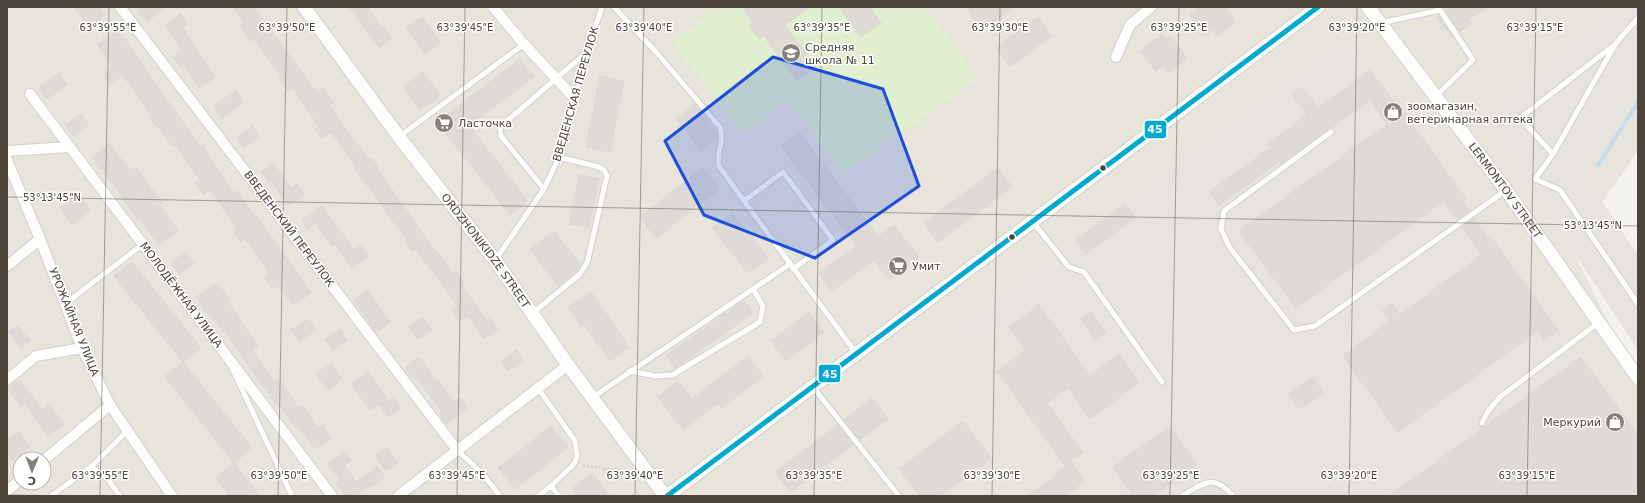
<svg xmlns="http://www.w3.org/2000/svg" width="1645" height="503" font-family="'DejaVu Sans',sans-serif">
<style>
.residential{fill:#e7e4dc;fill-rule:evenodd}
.industrial{fill:#e6e2de}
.green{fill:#e1eecf}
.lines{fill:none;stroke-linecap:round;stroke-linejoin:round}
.stream{stroke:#c0ddf1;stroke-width:4}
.building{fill:#dedbd6;stroke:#dcd9d4}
.service-casing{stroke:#d2d0cb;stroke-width:7}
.minor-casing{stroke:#d2d0cb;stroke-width:12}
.tertiary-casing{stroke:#d2d0cb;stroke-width:15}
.path{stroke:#d3d2cc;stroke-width:2.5;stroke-dasharray:2 2;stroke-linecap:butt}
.service{stroke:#fdfdfc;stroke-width:5}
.minor{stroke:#fdfdfc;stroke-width:10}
.tertiary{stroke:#fdfdfc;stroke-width:13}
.bus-1-casing{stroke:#fff;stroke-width:8}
.bus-1{stroke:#00a9ce;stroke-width:5}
.marked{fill:#1d4ed8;fill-opacity:0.2;stroke:#1d4ed8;stroke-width:3;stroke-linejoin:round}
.ticks{fill:none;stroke:#4b4439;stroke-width:1;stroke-opacity:0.45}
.bus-dot{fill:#4b4439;stroke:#fff;stroke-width:1.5}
.labels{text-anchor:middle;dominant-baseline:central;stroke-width:3;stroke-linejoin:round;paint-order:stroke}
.poi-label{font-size:11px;fill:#4b4439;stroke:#fff;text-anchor:start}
.street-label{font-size:11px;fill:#4b4439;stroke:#fff}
.ticks-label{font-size:10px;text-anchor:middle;fill:#4b4439;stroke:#fff;stroke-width:3;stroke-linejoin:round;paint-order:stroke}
.line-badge{stroke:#fff;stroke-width:1.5}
.badge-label{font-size:11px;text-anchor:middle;font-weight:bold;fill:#fff}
</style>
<rect width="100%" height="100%" fill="#f4f2ee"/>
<!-- residential -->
<path class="residential" d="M7 7H1638V151L1571 247 1638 382V496H7ZM20 459H44V483H20Z"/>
<!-- industrial -->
<g class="industrial">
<polygon points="1615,7 1638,7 1638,78 1582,170 1638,256 1638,350 1485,117"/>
<polygon points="1345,37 1397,103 1638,435 1638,496 1120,496 1000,327 975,345 961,326 1166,173"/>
</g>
<!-- green -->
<polygon class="green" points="702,7 926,7 978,79 844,173 787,101 742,134 705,83 672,44 708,15"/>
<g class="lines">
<!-- stream -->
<polyline class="stream" points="1598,165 1638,102"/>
</g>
<!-- building -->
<g class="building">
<polygon points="74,7 99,7 105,15 89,27"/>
<polygon points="143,7 165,7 147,22 138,11"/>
<polygon points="233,7 254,7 317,93 323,88 333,102 329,105 351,136 369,159 371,158 378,167 377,168 435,252 437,251 453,273 456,271 465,284 462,286 486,320 490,317 498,329 484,339 468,316 460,321 452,309 457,305 432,269 431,270 415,249 412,251 405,241 407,240 355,169 357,168 331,132 322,138 315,129 319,126 293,88 288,91 279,78 281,76 254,39 250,41 240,26 244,23"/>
<polygon points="349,7 367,7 381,27 383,26 392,38 380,48"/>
<polygon points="742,7 810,7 785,25 816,67 797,81 763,35 759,39 749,25 753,22"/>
<polygon points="839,7 870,7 881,23 861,37"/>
<polygon points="966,7 1014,7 982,30"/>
<polygon points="1199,7 1225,7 1236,22 1217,36 1212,29 1205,35 1189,14"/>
<polygon points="1453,7 1488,7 1468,20 1471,24 1460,32 1446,12"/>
<polygon points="181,14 188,24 183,28 215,77 199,88 184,66 181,68 173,57 183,50 165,25"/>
<polygon points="1439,16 1453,37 1452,38 1437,18"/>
<polygon points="422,17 440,42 425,54 406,28"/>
<polygon points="1038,17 1052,36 1010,66 996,47"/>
<polygon points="118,30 184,124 201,147 203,146 210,157 209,158 234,193 237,191 255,216 256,215 311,293 293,305 278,285 273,289 265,277 270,273 245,239 241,242 234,231 237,229 210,190 203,194 195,183 200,180 175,145 173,147 157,125 156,126 148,115 150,114 123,75 110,84 103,74 113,67 97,45"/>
<polygon points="1162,34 1166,39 1170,36 1187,58 1168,73 1163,66 1156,71 1140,51"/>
<polygon points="520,59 534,77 469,126 528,201 510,215 437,122"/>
<polygon points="1370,70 1395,104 1397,103 1466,199 1463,202 1470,211 1457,220 1444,201 1296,308 1239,231 1387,124 1370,100 1281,164 1280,161 1219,205 1209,192 1270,148 1267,144 1307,115 1292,94 1302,87 1318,108"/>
<polygon points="423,72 440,96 420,110 403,87"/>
<polygon points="59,73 67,85 47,99 39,87"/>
<polygon points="600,76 624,81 610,152 586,147"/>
<polygon points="236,90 244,102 222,118 214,106"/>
<polygon points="695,104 717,134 717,138 701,151 676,119"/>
<polygon points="81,114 89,125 73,136 65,125"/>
<polygon points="252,126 259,137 243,148 236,138"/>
<polygon points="800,133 878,237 894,225 919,257 889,280 874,260 832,291 819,273 856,246 781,146"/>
<polygon points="110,144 130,171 136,167 162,203 159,204 178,231 159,245 140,218 138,220 102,168 100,169 92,157"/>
<polygon points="273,163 291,188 297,184 305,194 288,206 271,181 269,183 261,172"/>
<polygon points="703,168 719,189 656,238 640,217"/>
<polygon points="998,168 1012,187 938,242 924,223"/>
<polygon points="579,175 599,179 589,228 569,224"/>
<polygon points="79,194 90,211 72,224 60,207"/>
<polygon points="1125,204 1135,218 1086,254 1075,240"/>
<polygon points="322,206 354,250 360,245 368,256 352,268 335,244 332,246 315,223 307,229 302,220"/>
<polygon points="732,213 768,258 748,273 712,228"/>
<polygon points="1474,218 1488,238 1490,236 1558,330 1544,341 1537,331 1398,432 1343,356 1390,321 1382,311 1392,304 1399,315 1482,255 1462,227"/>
<polygon points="554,231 581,265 577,271 558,286 530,249"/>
<polygon points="186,252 194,264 179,274 171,263"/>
<polygon points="132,262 201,348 183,362 114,276"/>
<polygon points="217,283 230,301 228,302 241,320 240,321 258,346 252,350 275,382 279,379 299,408 302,405 318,428 322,425 332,438 315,449 299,427 297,429 278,403 276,404 225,332 223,332 211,315 210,316 196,297"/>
<polygon points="368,290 390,322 376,332 354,300"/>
<polygon points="591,292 629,347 610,361 584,324 581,326 568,307"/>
<polygon points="744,301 753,313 675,368 667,355"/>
<polygon points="1039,305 1090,376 1119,355 1139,383 1090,419 1068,388 1047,403 1083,453 1071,461 1085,481 1064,496 1027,496 1057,475 1056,473 1071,462 1065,466 997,371 1026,350 1009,327"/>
<polygon points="809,312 824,332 786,361 771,341"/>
<polygon points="1091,312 1106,332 1095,340 1081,319"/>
<polygon points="423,317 432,330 418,339 409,327"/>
<polygon points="308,319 316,330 299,342 291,330"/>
<polygon points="18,326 30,341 20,348 9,332"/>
<polygon points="340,329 348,340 333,350 325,339"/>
<polygon points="516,350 523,360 508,371 501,361"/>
<polygon points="748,356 763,376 722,408 718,403 683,430 658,397 678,381 692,399"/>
<polygon points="419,357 437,382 439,381 454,402 460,398 468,408 446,424 439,413 441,411 417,378 414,380 405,368"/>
<polygon points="1581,357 1638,435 1638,489 1629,496 1389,496"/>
<polygon points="183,362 252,448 234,463 164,376"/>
<polygon points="331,363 342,379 328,390 316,374"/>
<polygon points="368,372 389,401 393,398 401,408 388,417 379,404 370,410 352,384"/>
<polygon points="1312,377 1323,392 1300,409 1289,394"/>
<polygon points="20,380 42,410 49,404 64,425 48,436 25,403 21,406 8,389"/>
<polygon points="872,398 888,419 860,440 844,420"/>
<polygon points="963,421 991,458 940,496 920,496 899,469"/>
<polygon points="838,425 853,445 790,492 775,472"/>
<polygon points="551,426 568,447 515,489 498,468"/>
<polygon points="1170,427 1197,464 1153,496 1134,496 1113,467"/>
<polygon points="19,432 30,447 12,460 7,452 7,441"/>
<polygon points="387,447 398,463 386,471 375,455"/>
<polygon points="345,452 351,460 344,465 356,482 377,467 385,477 370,488 368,486 354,496 346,496 336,483 340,480 328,464"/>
<polygon points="234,463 260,496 229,496 215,478"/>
<polygon points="592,473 610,496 577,496 572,488"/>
</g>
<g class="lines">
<!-- service casing -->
<g class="service-casing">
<g id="service">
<path d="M614 7 656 52 720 127C725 140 716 152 719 166L744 201 856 353"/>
<polyline points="1638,18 1616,43 1553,154 1535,179 1560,190 1638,304"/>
<polyline points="1381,23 1440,10 1473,60 1436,96"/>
<polyline points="1331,132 1224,211 1221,229 1230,248 1294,330 1315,326 1505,191"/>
<polyline points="400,136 524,44"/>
<polyline points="1553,154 1520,118 1613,46"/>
<polyline points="544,189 501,136 500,127 587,52"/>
<polyline points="744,201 783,172 833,240 793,269"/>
<polyline points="1033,222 1069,267 1084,272 1162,382"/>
<polyline points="496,259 544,189 559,157 587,52 602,7"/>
<polyline points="65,304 143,244"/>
<polyline points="533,313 580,274 587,263 607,176 604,170 599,167 559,157"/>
<polyline points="233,370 292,496"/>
<polyline points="630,371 655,376 672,375 760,322 763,306 753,289"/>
<polyline points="813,387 899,496"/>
<polyline points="538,388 575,441 577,455 575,463 551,486 538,496"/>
<polyline points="593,397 790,264"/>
<polyline points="1482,423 1488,411 1500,397 1598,323"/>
<polyline points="457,450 482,473 500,496"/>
<polyline points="551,486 559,496"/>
<polyline points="51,496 91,467"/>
<polyline points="120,496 107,478 91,467 127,431"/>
<path d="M1182 496C1204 483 1214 473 1233 496"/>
</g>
</g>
<!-- minor casing -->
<g class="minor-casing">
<g id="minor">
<polyline points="120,7 457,450"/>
<polyline points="493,7 524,44 575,99"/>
<polyline points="1116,57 1130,25 1151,7"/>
<polyline points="30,94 332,496"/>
<polyline points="7,151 70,147"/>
<polyline points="7,160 40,239 82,348 110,405 172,496"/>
<polyline points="7,266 40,239"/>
<polyline points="7,380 36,356 82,348"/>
<polyline points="44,460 110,405"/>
<polyline points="7,491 20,480"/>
<polyline points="398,496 568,365"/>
</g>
</g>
<!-- tertiary casing -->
<g class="tertiary-casing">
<g id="tertiary">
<path id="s1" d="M304 7 399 137 495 260 568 365 665 496"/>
<path id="s2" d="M1368 7 1506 190 1638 378"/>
<polyline points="667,496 1318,7"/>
</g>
</g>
<!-- path -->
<polyline class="path" points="583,465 623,471"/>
<!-- service -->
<use href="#service" class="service"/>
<!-- minor -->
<use href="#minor" class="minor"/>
<!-- tertiary -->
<use href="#tertiary" class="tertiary"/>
<!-- bus-1 casing -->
<g class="bus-1-casing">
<polyline id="bus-1" points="667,496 1318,7"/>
</g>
<!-- bus-1 -->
<use href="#bus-1" class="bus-1"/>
</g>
<!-- marked area -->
<path class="marked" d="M773 57 883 89 919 186 815 258 704 215 665 141Z"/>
<!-- ticks -->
<path class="ticks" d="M7 197 1638 226M7 495 81 496M100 496 109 7M278 496 287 7M457 496 465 7M635 496 644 7M814 496 822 7M992 496 1000 7M1170 496 1179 7M1349 496 1357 7M1527 496 1536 7"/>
<!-- icons -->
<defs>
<g id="school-disc" transform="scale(1)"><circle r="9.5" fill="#868178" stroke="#fff"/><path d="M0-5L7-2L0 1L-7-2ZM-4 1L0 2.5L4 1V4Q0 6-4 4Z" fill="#fff"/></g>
<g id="shop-disc" transform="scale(1)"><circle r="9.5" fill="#868178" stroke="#fff"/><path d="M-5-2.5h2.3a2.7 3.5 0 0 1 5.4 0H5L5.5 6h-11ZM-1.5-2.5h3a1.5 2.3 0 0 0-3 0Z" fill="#fff"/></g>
<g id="supermarket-disc" transform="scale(1)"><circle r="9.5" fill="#868178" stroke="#fff"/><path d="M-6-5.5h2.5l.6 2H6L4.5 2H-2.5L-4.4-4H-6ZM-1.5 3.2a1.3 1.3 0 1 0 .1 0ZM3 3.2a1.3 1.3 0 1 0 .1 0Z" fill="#fff"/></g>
</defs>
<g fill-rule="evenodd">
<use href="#school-disc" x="791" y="53"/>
<use href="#shop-disc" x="1393" y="112"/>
<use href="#supermarket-disc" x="444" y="123"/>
<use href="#supermarket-disc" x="898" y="266"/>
<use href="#shop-disc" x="1615" y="422"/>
</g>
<!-- markers -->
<g class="bus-dot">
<circle cx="1103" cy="168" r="3.5"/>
<circle cx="1012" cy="237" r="3.5"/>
</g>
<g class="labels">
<!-- poi labels -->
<g class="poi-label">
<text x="805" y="47">Средняя<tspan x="805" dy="13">школа № 11</tspan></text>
<text x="1407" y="106">зоомагазин,<tspan x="1407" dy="13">ветеринарная аптека</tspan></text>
<text x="458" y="123">Ласточка</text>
<text x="912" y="266">Умит</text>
<text x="1601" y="422" text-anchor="end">Меркурий</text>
</g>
<!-- street labels -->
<g class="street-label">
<text transform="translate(576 94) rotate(-74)">ВВЕДЕНСКАЯ ПЕРЕУЛОК</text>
<text stroke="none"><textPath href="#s2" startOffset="229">LERMONTOV STREET</textPath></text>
<text transform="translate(289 229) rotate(53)">ВВЕДЕНСКИЙ ПЕРЕУЛОК</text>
<text stroke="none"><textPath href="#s1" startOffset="304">ORDZHONIKIDZE STREET</textPath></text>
<text transform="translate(181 295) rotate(53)">МОЛОДЁЖНАЯ УЛИЦА</text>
<text transform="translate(74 322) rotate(68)">УРОЖАЙНАЯ УЛИЦА</text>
</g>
</g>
<g class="ticks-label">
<text x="108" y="31">63°39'55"E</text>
<text x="287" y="31">63°39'50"E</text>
<text x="465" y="31">63°39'45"E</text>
<text x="644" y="31">63°39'40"E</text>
<text x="822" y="31">63°39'35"E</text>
<text x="1000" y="31">63°39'30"E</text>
<text x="1179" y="31">63°39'25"E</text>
<text x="1357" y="31">63°39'20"E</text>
<text x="1535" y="31">63°39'15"E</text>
<text x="52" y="201">53°13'45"N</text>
<text x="1593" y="229">53°13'45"N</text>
<text x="100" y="479">63°39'55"E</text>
<text x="279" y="479">63°39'50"E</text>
<text x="457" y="479">63°39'45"E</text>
<text x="635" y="479">63°39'40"E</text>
<text x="814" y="479">63°39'35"E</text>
<text x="992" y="479">63°39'30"E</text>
<text x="1171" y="479">63°39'25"E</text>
<text x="1349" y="479">63°39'20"E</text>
<text x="1527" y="479">63°39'15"E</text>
</g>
<g class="line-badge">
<rect x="1144" y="120" width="23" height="19" rx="4" fill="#00a9ce"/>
<rect x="818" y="364" width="23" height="19" rx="4" fill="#00a9ce"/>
</g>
<g class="badge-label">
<text x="1155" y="133">45</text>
<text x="830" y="378">45</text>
</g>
<!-- border -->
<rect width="1645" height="503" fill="none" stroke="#4b4439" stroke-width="16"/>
<!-- north arrow -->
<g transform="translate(32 471) rotate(181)"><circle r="19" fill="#ffffff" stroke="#b7b4b0"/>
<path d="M0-3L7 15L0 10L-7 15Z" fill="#868178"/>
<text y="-6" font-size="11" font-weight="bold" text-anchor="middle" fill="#4b4439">С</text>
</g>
</svg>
